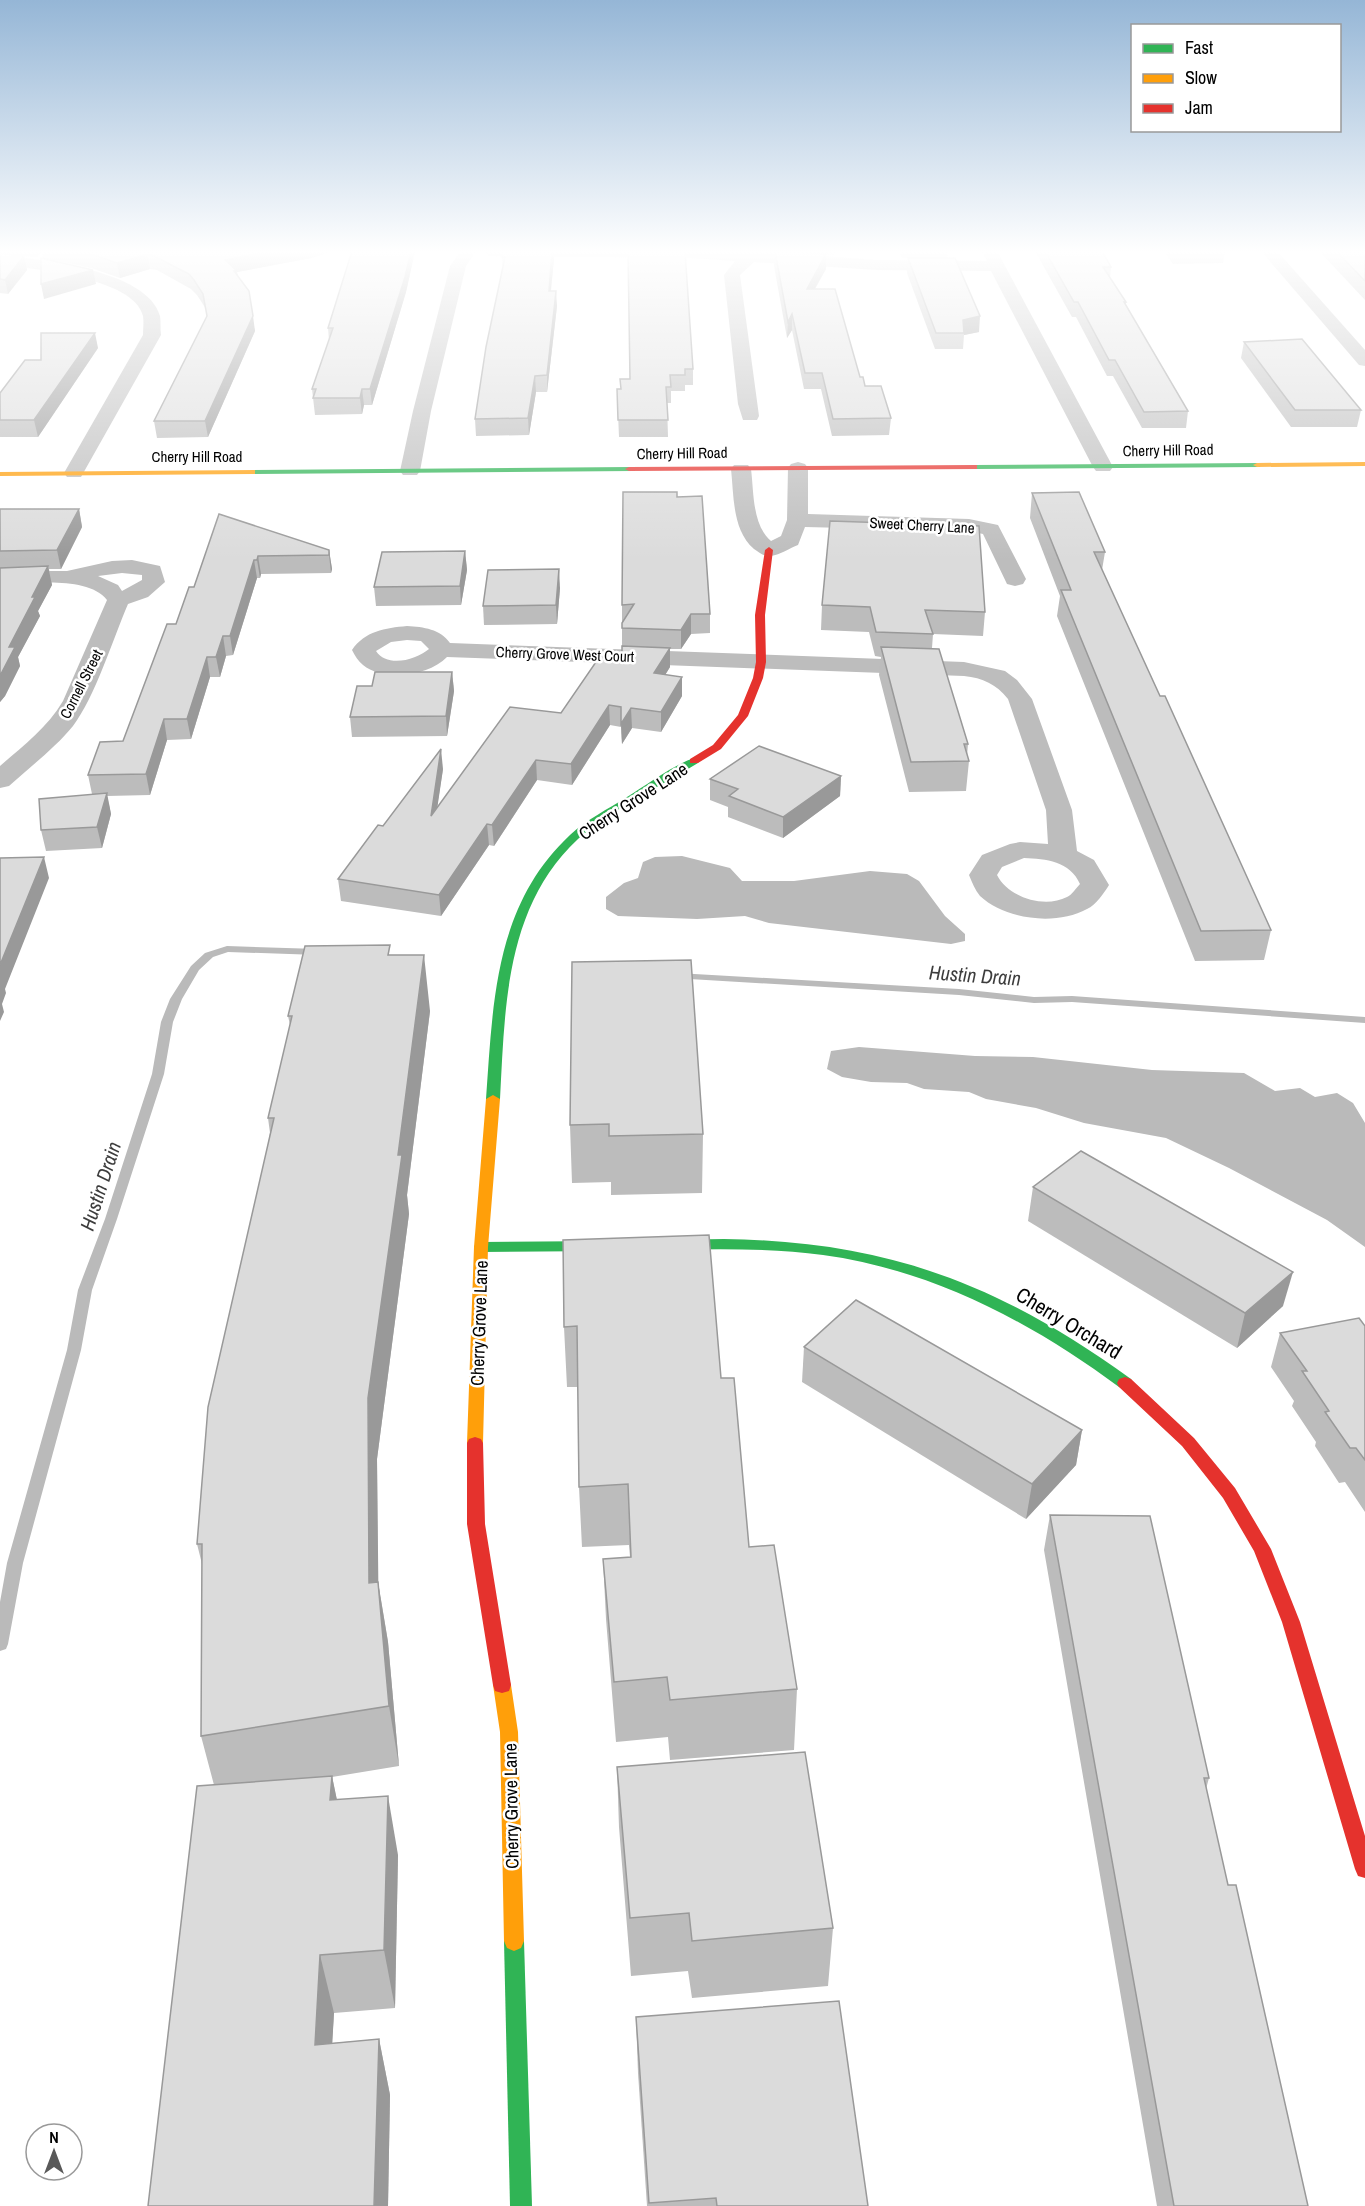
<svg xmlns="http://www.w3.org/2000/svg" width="1365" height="2206" font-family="'Archivo Narrow',sans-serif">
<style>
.water{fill:#bababa}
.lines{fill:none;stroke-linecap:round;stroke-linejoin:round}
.stream{fill:#bababa;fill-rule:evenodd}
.street{fill:#bdbdbd;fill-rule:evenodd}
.fast{fill:#30b455;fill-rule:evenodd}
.slow{fill:#ff9f0a;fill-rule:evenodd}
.jam{fill:#e5322d;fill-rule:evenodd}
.wall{fill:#bcbcbc}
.shaded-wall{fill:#999}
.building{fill:#dbdbdb;stroke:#999;stroke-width:1.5}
.labels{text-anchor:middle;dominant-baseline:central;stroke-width:5;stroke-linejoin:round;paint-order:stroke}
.far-street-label{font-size:15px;fill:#000;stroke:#fff}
.street-label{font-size:18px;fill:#000;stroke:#fff}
.water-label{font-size:20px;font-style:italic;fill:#3d3d3d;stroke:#fff}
.near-street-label{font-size:21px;fill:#000;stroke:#fff}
</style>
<rect width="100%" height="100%" fill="#fff"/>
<!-- water -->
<g class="water">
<polygon points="682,856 730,868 742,881 794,881 870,871 907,874 919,881 945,916 965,934 965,941 951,944 769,923 745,916 697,919 618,916 606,909 606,897 624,883 638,878 643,862 655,857"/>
<polygon points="859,1047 975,1056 1033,1057 1152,1070 1244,1073 1275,1091 1300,1088 1315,1097 1337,1093 1353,1103 1365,1123 1365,1247 1327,1220 1229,1168 1166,1138 1084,1123 1036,1108 986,1099 969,1092 924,1089 907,1083 871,1082 842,1077 827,1069 831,1051"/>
</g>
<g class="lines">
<!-- stream -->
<g class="stream">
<polygon points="227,946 318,949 323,952 318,955 228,952 213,957 199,970 182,999 173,1022 164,1074 117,1219 92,1290 81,1350 23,1563 8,1644 6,1649 0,1651 0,1602 7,1563 67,1350 78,1290 105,1219 152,1074 161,1022 170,999 191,966 205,953"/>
<polygon points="677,973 959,989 1034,997 1072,996 1365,1017 1365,1023 1072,1002 1034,1003 959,995 673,978 671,976 673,974"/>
</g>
<!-- street -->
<g class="street">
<polygon points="461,251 476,251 466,266 431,411 420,471 417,475 403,475 400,471 413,411 450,266"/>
<polygon points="482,251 753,251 877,260 987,261 982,251 997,251 1113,467 1110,471 1096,471 1093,467 991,271 877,270 754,262 740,275 759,416 757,420 743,420 738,404 724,275 735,261 691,258 489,256"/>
<polygon points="1261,251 1277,251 1365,350 1365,366 1359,365"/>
<path d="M0 255C39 259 148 270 160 316 161 322 160 329 161 335L81 477H67L64 473 143 335C143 329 144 322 143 316 135 278 32 268 0 265Z"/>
<path d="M798 462 805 464 808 468V514L969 519 998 525 1026 579 1023 584 1015 586 1007 584 983 534 969 531 805 527 798 545C790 548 780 555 771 556 764 557 760 553 754 549 732 530 734 496 731 469L734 465H748L751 469C754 492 752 525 771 541L781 536 787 520 788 468 791 464Z"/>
<path d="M132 560 160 566 165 582 148 597 128 604C113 639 95 697 73 726 55 748 31 766 9 786L0 788V766C23 746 47 728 63 701L107 600C87 575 29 584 0 585V571H67L112 561ZM122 573 142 575V580L122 591 118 585 98 576Z"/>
<path d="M407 626C424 627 440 629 450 643L964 662 1005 671 1017 680 1032 699 1072 810 1077 851 1094 860 1109 885C1104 893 1096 905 1087 909 1056 926 1006 920 980 896 975 890 972 882 969 875L982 855 1010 844 1020 842 1048 844 1046 810 1008 699C996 684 983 678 964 676L447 657C429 676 384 682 363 665 358 661 355 656 352 650 365 631 385 628 407 626ZM407 640 421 641 429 649C416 660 387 668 376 651L391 642ZM1024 858C1046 859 1070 861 1080 884 1076 888 1072 895 1067 897 1044 909 1008 897 997 875L1002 867Z"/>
</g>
<!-- fast -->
<g class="fast">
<polygon points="1257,463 1260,463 1260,467 974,469 970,467 974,465"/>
<polygon points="629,467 632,467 632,471 252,474 248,472 252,470"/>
<path d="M694 758 699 761 698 763C661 786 609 811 578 839 505 907 505 1008 500 1099L493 1103 488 1102 486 1099C493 1004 494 906 570 835 586 820 608 809 627 797 645 786 675 764 694 758Z"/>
<path d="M724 1239C886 1241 1000 1284 1131 1379L1133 1383 1131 1387 1125 1389 1119 1387C1031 1322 933 1270 823 1255 771 1248 717 1249 664 1250L659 1249 657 1245 659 1241 664 1240Z"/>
<polygon points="607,1241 612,1242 614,1246 612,1250 607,1251 481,1252 476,1251 474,1247 476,1243 481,1242"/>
<polygon points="514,1931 521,1934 524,1941 532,2206 510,2206 504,1941 507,1934"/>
</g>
<!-- slow -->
<g class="slow">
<polygon points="1365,462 1365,466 1257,467 1253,465 1257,463"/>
<polygon points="255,470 255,474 252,474 0,476 0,472"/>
<polygon points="493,1095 500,1099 488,1247 483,1443 481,1447 475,1449 469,1447 467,1443 474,1247 486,1099"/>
<polygon points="502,1677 509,1679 511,1685 518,1732 524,1941 521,1948 514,1951 507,1948 504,1941 500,1732 493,1685 495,1679"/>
</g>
<!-- jam -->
<g class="jam">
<polygon points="974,465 977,465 977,469 629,471 625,469 629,467"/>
<polygon points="769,547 773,550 765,615 766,662 763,678 748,716 721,749 698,763 690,763 690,759 713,745 738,715 753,678 756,662 755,615 765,550"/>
<polygon points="1125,1377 1131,1379 1194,1438 1235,1488 1271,1549 1300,1622 1365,1836 1365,1878 1358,1876 1355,1869 1282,1622 1254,1551 1223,1498 1182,1446 1119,1387 1117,1383 1119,1379"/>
<polygon points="475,1437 481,1439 483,1443 485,1524 511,1685 509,1691 502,1693 495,1691 493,1685 467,1524 467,1443 469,1439"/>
</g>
</g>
<!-- wall -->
<g class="wall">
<polygon points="0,251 42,251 37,257 24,256 27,270 8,294 0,293"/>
<polygon points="42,251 333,251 311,258 237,272 255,331 208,437 157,438 154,421 207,316 206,309 197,295 191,289 157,270 150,269 120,278 91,268 43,258"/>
<polygon points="352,251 415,251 406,292 372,405 364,405 362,414 315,415 312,389 329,340 328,328"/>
<polygon points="628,251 693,369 693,385 685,385 685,391 671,391 671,403 667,403 668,437 619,437 617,389 621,389 630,379"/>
<polygon points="775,251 826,254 826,269 815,289 860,377 865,386 891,418 889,435 832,436 821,389 804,389 792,330 787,338 774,266"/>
<polygon points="791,251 835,251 834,255"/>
<polygon points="899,251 948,251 947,258 979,332 964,335 963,349 935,349 907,273 908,258 902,258"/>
<polygon points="1035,251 1102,251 1111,267 1110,277 1126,302 1126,305 1188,411 1186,428 1142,428 1113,376 1107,376 1076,317 1072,317"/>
<polygon points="1164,251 1225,251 1223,263 1173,264"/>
<polygon points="1319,251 1365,251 1365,300 1336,269"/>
<polygon points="502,257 554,259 551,291 557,306 547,392 536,392 529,435 476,436 475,419 503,269"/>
<polygon points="1244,342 1361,410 1357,427 1291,427 1241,358"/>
<polygon points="98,348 38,437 0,437 0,393 41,360"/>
<polygon points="1032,493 1105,552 1102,570 1160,696 1271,930 1264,960 1195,961 1057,616 1060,596 1030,518"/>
<polygon points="677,497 710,614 710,633 691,634 681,649 670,649 670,667 665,675 682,696 661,732 632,728 622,744 621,727 610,725 572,785 537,780 494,846 489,845 441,916 341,901 338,879 383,826 443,769 437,807 561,713 622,662 622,605"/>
<polygon points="0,509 79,509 82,527 61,569 49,569 52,585 38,611 40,616 18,657 20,666 5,696 0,702"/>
<polygon points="219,514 329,550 332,569 331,573 261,574 260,578 257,578 233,655 226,656 220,677 210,677 191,739 167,740 150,795 107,796 111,814 102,848 46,851 41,830 92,794 88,775 123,741 194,587"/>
<polygon points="465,551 467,570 461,605 376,606 374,587"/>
<polygon points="560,588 557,624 484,625 483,606"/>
<polygon points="822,605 985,612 983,636 933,634 932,648 968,744 967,756 969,761 966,791 909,792 879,675 881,657 875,656 869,632 821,630"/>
<polygon points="452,672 454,691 447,736 352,737 350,717"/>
<polygon points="841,776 840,796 783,838 728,817 728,807 710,800 710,779"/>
<polygon points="391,955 430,1011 407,1195 409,1214 377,1459 378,1582 388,1642 399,1766 332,1777 337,1800 398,1855 395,2008 334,2013 332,2043 379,2039 390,2095 388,2206 214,1785 201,1736 202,1564 197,1544 270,1133 268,1118 290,1025 288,1016"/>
<polygon points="572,962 703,1134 702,1193 611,1195 611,1182 572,1183 570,1125"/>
<polygon points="1033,1187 1283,1306 1237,1348 1028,1221"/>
<polygon points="563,1240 721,1378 749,1547 797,1689 794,1750 670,1760 668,1737 616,1742 606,1619 603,1559 630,1557 629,1545 582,1547 579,1487 578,1387 567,1387 564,1327"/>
<polygon points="1365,1326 1365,1512 1345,1482 1339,1483 1315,1446 1316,1442 1292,1406 1294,1401 1271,1367 1280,1333"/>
<polygon points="804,1347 1082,1430 1076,1465 1026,1519 802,1382"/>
<polygon points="1050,1515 1209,1778 1206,1789 1228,1885 1308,2206 1157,2206 1044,1550"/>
<polygon points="617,1767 833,1928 828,1986 692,1998 688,1971 631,1976 619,1827"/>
<polygon points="636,2017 868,2206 647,2206 638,2073"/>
</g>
<!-- shaded-wall -->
<g class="shaded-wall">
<polygon points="36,251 42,251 37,257"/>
<polygon points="269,251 333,251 311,258 237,272 239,285 225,260"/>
<polygon points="411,251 415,251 406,292 372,405 370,389"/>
<polygon points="552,251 553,251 554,259 549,306 549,291"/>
<polygon points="148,254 150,269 120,278 117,263"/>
<polygon points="826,254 826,269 806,304 807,289"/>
<polygon points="24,256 27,270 8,294 5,280"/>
<polygon points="93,270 96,284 44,299 41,284"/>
<polygon points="556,291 557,306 547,392 547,375"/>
<polygon points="792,314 792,330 787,338 788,322"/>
<polygon points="253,316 255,331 208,437 205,421"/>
<polygon points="980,316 979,332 964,335 963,320"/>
<polygon points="95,333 98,348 38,437 34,420"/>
<polygon points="535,376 536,392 529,435 528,418"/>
<polygon points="362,389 364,405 362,414 360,398"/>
<polygon points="79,509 82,527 61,569 57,550"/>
<polygon points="329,550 332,569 331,573 329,555"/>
<polygon points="465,551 467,570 461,605 460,586"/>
<polygon points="258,556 261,574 260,578 257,560"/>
<polygon points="254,560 257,578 233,655 230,636"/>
<polygon points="48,566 52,585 38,611 40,616 18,657 20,666 5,696 0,702 0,676 9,647 32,597"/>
<polygon points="559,569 560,588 557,624 556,605"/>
<polygon points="691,614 691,634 681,649 681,630"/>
<polygon points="223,636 226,656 220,677 216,657"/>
<polygon points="670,648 670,667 654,693 654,673"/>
<polygon points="207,657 210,677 191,739 187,719"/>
<polygon points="452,672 454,691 447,736 446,716"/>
<polygon points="682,677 682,696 661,732 661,712"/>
<polygon points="609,705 610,725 572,785 571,764"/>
<polygon points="631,708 632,728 622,744 621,724"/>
<polygon points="164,719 167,740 150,795 146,774"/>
<polygon points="441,749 443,769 433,837 431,816"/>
<polygon points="536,760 537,780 494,846 492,825"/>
<polygon points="841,776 840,796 783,838 783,817"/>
<polygon points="107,793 111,814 102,848 97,827"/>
<polygon points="487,824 489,845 441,916 439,895"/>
<polygon points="44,857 49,878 5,989 6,993 2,1004 4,1012 0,1021 0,965"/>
<polygon points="424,955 430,1011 407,1195 409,1214 377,1459 379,1644 369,1583 368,1398 398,1155"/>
<polygon points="1293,1272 1283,1306 1237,1348 1245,1313"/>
<polygon points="1082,1430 1076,1465 1026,1519 1032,1484"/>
<polygon points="378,1582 388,1642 399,1766 389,1706"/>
<polygon points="332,1776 344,1835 330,1800"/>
<polygon points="388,1796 398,1855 395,2008 384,1950"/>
<polygon points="320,1955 334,2013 329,2101 315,2045"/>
<polygon points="379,2039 390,2095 388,2206 374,2206"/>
</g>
<!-- building -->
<g class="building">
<polygon points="80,251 269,251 225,260 237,271 234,271 249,291 253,316 205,421 154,421 207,316 203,294 194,280 189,274 154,256 148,254 117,263 88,253"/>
<polygon points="352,251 411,251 405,277 370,389 362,389 360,398 313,398 316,389 312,389 333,328 328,328"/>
<polygon points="503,251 552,251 549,291 556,291 547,375 535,376 528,418 475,419 486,347 505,257 502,257"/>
<polygon points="628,251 685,251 693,369 685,369 685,375 670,375 671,387 666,387 668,420 618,420 617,389 621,389 620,379 630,379"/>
<polygon points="775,251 826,254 807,289 835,289 860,377 863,377 865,386 881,386 891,418 833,419 822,373 805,373 792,314 788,322"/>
<polygon points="1045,251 1102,251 1111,267 1103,267 1126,302 1124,302 1188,411 1144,412 1115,360 1109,360 1078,302 1074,302"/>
<polygon points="1337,251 1365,251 1365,281 1339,254"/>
<polygon points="0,253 24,256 5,280 0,279"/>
<polygon points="41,258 93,270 41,284"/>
<polygon points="908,258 955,258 980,316 963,320 964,333 936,333"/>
<polygon points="41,333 95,333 34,420 0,420 0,393 25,360 41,360"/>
<polygon points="1302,339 1361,410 1295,410 1244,342"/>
<polygon points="623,492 677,492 677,497 702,496 710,614 691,614 681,630 622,628 622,623 634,604 622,605"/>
<polygon points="1079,492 1105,552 1094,552 1160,696 1165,696 1271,930 1201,931 1061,590 1071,590 1032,493"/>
<polygon points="0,509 79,509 57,550 0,551"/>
<polygon points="219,514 329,550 329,555 258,556 257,560 254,560 230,636 223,636 216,657 207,657 187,719 164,719 146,774 88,775 100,742 123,741 167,624 176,624 189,587 194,587"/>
<polygon points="830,521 979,526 985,612 925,610 933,634 876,632 870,607 822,605"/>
<polygon points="465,551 460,586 374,587 382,552"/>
<polygon points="48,566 32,597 35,597 9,647 15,647 0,676 0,568"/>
<polygon points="559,569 556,605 483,606 488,570"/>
<polygon points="622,646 670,648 654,673 682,677 661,712 631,708 621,724 621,707 609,705 571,764 536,760 492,825 487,824 439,895 338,879 378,825 383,826 441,749 431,816 510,707 561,713 598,659 622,662"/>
<polygon points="881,647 939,649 968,744 964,744 969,761 911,762"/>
<polygon points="375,672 452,672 446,716 350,717 357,686 372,686"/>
<polygon points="759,746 841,776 783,817 729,796 738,789 710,779"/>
<polygon points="107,793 97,827 41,830 39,799"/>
<polygon points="44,857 0,965 0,858"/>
<polygon points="390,945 388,955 424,955 398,1155 402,1155 368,1398 369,1583 378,1582 389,1706 201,1736 202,1544 197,1544 208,1407 274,1118 268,1118 292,1016 288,1016 305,946"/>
<polygon points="691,960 703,1134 609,1136 609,1124 570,1125 572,962"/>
<polygon points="1081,1151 1293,1272 1245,1313 1033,1187"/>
<polygon points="709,1235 721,1378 734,1378 749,1547 774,1545 797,1689 670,1700 667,1677 614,1682 603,1559 631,1557 628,1484 579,1487 577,1326 564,1327 563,1240"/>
<polygon points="856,1300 1082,1430 1032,1484 804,1347"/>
<polygon points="1359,1318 1365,1326 1365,1460 1356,1448 1350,1448 1325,1412 1329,1411 1302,1371 1307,1371 1280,1333"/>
<polygon points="1050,1515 1150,1516 1209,1778 1204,1778 1228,1885 1236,1885 1308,2206 1174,2206"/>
<polygon points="805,1752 833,1928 692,1941 689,1913 630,1918 617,1767"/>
<polygon points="332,1776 330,1800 388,1796 384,1950 320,1955 315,2045 379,2039 374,2206 148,2206 197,1786"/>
<polygon points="839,2001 868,2206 717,2206 716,2198 649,2203 636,2017"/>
</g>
<!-- sky -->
<linearGradient id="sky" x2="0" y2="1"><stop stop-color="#95b6d6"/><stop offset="0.45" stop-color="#fff"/><stop offset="1" stop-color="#fff" stop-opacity="0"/></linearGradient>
<rect width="1365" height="560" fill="url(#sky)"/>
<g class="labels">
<!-- far-street labels -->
<g class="far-street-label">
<text transform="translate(1168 450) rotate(-1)">Cherry Hill Road</text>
<text transform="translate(682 453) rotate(-1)">Cherry Hill Road</text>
<text x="197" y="456">Cherry Hill Road</text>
<text transform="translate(922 525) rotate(3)">Sweet Cherry Lane</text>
<text transform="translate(565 654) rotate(2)">Cherry Grove West Court</text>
<text transform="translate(81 684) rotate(-63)">Cornell Street</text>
</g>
<!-- street labels -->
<g class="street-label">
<text transform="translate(633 801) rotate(-33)">Cherry Grove Lane</text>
<text transform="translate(479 1323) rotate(-88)">Cherry Grove Lane</text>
<text transform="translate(511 1806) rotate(-91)">Cherry Grove Lane</text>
</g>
<!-- water labels -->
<g class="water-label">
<text transform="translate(975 975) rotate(4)">Hustin Drain</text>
<text transform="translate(100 1186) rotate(-72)">Hustin Drain</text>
</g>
<!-- near-street labels -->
<g class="near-street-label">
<text transform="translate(1069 1323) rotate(31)">Cherry Orchard</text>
</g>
</g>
<!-- legend -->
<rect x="1131" y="24" width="210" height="108" fill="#ffffff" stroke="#999999" stroke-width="1.5"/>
<rect x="1143" y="44" width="30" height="9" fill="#30b455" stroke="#999999" stroke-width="1.5"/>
<text x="1185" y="54" font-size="18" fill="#000000">Fast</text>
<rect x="1143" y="74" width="30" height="9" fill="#ff9f0a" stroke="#999999" stroke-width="1.5"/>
<text x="1185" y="84" font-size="18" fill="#000000">Slow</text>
<rect x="1143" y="104" width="30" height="9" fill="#e5322d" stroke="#999999" stroke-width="1.5"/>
<text x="1185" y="114" font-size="18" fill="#000000">Jam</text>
<!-- north arrow -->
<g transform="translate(54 2152)"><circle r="28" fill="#ffffff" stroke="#999999" stroke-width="1.5"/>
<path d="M0-4.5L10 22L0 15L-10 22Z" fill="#595959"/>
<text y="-9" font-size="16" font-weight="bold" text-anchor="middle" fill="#000000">N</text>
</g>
</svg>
